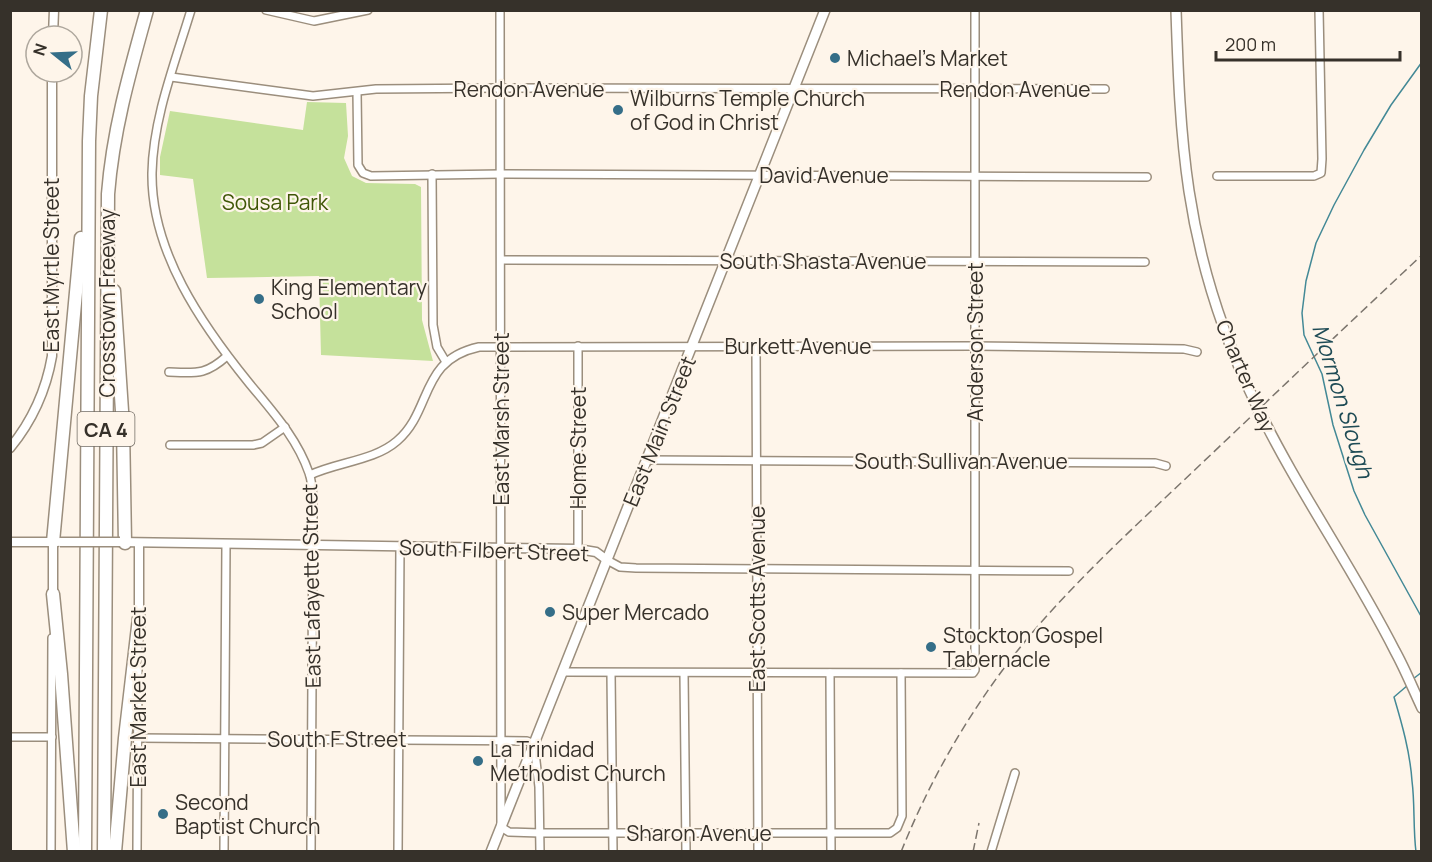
<svg xmlns="http://www.w3.org/2000/svg" width="1432" height="862" font-family="Manrope,sans-serif">
<style>
.green{fill:#c5e19b}
.lines{fill:none;stroke-linecap:round;stroke-linejoin:round}
.stream{stroke:#438996;stroke-width:1.5}
.minor-casing{stroke:#9b8e7d;stroke-width:10}
.tertiary-casing{stroke:#9b8e7d;stroke-width:11}
.secondary-casing{stroke:#9b8e7d;stroke-width:12}
.motorway-casing{stroke:#9b8e7d;stroke-width:15}
.minor{stroke:#fff;stroke-width:7}
.tertiary{stroke:#fff;stroke-width:8}
.secondary{stroke:#fff;stroke-width:9}
.motorway{stroke:#fff;stroke-width:12}
.rail{stroke:#7c756d;stroke-width:1.5;stroke-dasharray:9 4.5;stroke-linecap:butt}
.tertiary-bridge-casing{stroke:#9b8e7d;stroke-width:11;stroke-linecap:butt}
.tertiary-bridge{stroke:#fff;stroke-width:8}
.poi-dot{fill:#356e88;stroke:#fef5ea;stroke-width:2}
.labels{text-anchor:middle;dominant-baseline:central;stroke-width:4.5;stroke-linejoin:round;paint-order:stroke}
.shield{fill:#fef5ea;stroke:#726c64;stroke-width:1.5}
.shield-label{font-size:20px;font-weight:bold;fill:#36312a}
.poi-label{font-size:21px;fill:#36312a;stroke:#fef5ea;text-anchor:start}
.street-label{font-size:21px;fill:#36312a;stroke:#fef5ea}
.park-label{font-size:21px;fill:#3f5606;stroke:#fef5ea}
.water-label{font-size:22px;font-style:italic;fill:#1e4b55;stroke:#fef5ea}
</style>
<rect width="100%" height="100%" fill="#fef5ea"/>
<!-- green -->
<polygon class="green" points="307,102 346,103 348,136 344,158 352,176 366,183 415,184 421,187 422,320 433,361 321,355 319,276 207,278 193,179 160,175 160,157 170,111 303,130"/>
<g class="lines">
<!-- stream -->
<g class="stream">
<polyline points="1422,62 1391,105 1364,150 1334,205 1316,243 1306,281 1302,313 1304,335 1322,374 1333,425 1354,491 1365,515 1422,618"/>
<polyline points="1413,679 1422,672"/>
<path d="M1408 685 1394 697C1402 724 1410 752 1412 781 1415 804 1413 828 1416 852"/>
</g>
<!-- minor casing -->
<g class="minor-casing">
<g id="minor">
<path d="M191 10C175 63 153 118 152 173 151 252 202 325 249 383 272 411 297 438 309 473 313 484 313 497 313 509L311 852"/>
<polyline points="266,10 314,21 368,10"/>
<polyline points="500,10 501,827 509,832 540,833 890,833 897,828 902,816 901,673"/>
<polyline points="171,77 313,96 376,89 501,88 1105,89"/>
<polyline points="357,92 358,165 363,173 371,176 501,174 1147,177"/>
<polyline points="432,174 433,325 437,347 446,362"/>
<polyline points="1217,176 1314,176 1321,173 1322,159 1319,10"/>
<polyline points="501,260 1145,262"/>
<polyline points="756,346 758,852"/>
<path d="M169 372C197 373 206 375 227 356"/>
<polyline points="170,445 253,445 262,443 285,427"/>
<polyline points="647,460 1155,463 1166,466"/>
<path d="M310 475C337 462 374 461 397 441 433 410 419 360 479 347L975 346 1184 349 1197 352"/>
<polyline points="578,549 578,346"/>
<polyline points="607,560 620,567 636,568 1069,571"/>
<polyline points="563,672 973,673 975,670 975,10"/>
<polyline points="611,673 613,852"/>
<polyline points="684,673 686,852"/>
<polyline points="830,673 831,852"/>
<polyline points="10,737 52,737"/>
<polyline points="138,738 527,741 534,744 539,787 540,852"/>
<polyline points="51,852 52,638"/>
<polyline points="137,852 138,668"/>
<polyline points="224,852 226,544"/>
<polyline points="398,852 400,547"/>
<polyline points="991,852 1015,773"/>
</g>
</g>
<!-- tertiary casing -->
<g class="tertiary-casing">
<g id="tertiary">
<polyline points="53,36 54,10"/>
<path d="M10 448C33 420 46 391 52 356V72"/>
<polyline points="10,542 56,542"/>
<polyline points="120,542 578,549 596,552 607,560"/>
<polyline points="139,543 139,618"/>
<polyline points="53,594 53,542"/>
</g>
</g>
<!-- secondary casing -->
<g class="secondary-casing">
<g id="secondary">
<path d="M1176 10C1178 71 1180 131 1189 191 1200 264 1223 336 1255 402 1296 488 1352 566 1395 651 1405 669 1413 689 1422 708"/>
<polyline points="491,852 825,10"/>
</g>
</g>
<!-- motorway casing -->
<g class="motorway-casing">
<g id="motorway">
<polyline points="114,291 123,426 125,543"/>
<polyline points="53,542 81,238"/>
<polyline points="53,594 61,674 74,852"/>
<polyline points="85,852 89,141 91,96 101,10"/>
<path d="M104 852 108 194C113 130 130 71 147 10"/>
<polyline points="115,852 125,738 139,618"/>
</g>
</g>
<!-- minor -->
<use href="#minor" class="minor"/>
<!-- tertiary -->
<use href="#tertiary" class="tertiary"/>
<!-- secondary -->
<use href="#secondary" class="secondary"/>
<!-- motorway -->
<use href="#motorway" class="motorway"/>
<!-- rail -->
<g class="rail">
<path d="M901 852C931 777 972 707 1022 645 1076 579 1140 522 1201 464 1275 394 1348 324 1422 255"/>
<polyline points="973,852 979,823"/>
</g>
<!-- tertiary-bridge casing -->
<g class="tertiary-bridge-casing">
<polyline id="tertiary-bridge" points="60,542 120,542"/>
</g>
<!-- tertiary-bridge -->
<use href="#tertiary-bridge" class="tertiary-bridge"/>
</g>
<!-- markers -->
<g class="poi-dot">
<circle cx="835" cy="58" r="6"/>
<circle cx="618" cy="110" r="6"/>
<circle cx="259" cy="299" r="6"/>
<circle cx="550" cy="612" r="6"/>
<circle cx="931" cy="647" r="6"/>
<circle cx="478" cy="761" r="6"/>
<circle cx="163" cy="814" r="6"/>
</g>
<g class="labels">
<!-- shield labels -->
<rect class="shield" x="77.5" y="412" width="57" height="34" rx="4.5"/>
<g class="shield-label">
<text x="106" y="429">CA 4</text>
</g>
<!-- poi labels -->
<g class="poi-label">
<text x="847" y="58">Michael's Market</text>
<text x="630" y="98">Wilburns Temple Church<tspan x="630" dy="24">of God in Christ</tspan></text>
<text x="271" y="287">King Elementary<tspan x="271" dy="24">School</tspan></text>
<text x="562" y="612">Super Mercado</text>
<text x="943" y="635">Stockton Gospel<tspan x="943" dy="24">Tabernacle</tspan></text>
<text x="490" y="749">La Trinidad<tspan x="490" dy="24">Methodist Church</tspan></text>
<text x="175" y="802">Second<tspan x="175" dy="24">Baptist Church</tspan></text>
</g>
<!-- street labels -->
<g class="street-label">
<text x="529" y="89">Rendon Avenue</text>
<text x="1015" y="89">Rendon Avenue</text>
<text x="824" y="175">David Avenue</text>
<text x="823" y="261">South Shasta Avenue</text>
<text transform="translate(51 265) rotate(-90)">East Myrtle Street</text>
<text transform="translate(107 303) rotate(-90)">Crosstown Freeway</text>
<text transform="translate(975 342) rotate(-90)">Anderson Street</text>
<text x="798" y="346">Burkett Avenue</text>
<text transform="translate(1246 376) rotate(67)">Charter Way</text>
<text transform="translate(501 419) rotate(-90)">East Marsh Street</text>
<text transform="translate(659 431) rotate(-68)">East Main Street</text>
<text transform="translate(578 448) rotate(-90)">Home Street</text>
<text x="961" y="461">South Sullivan Avenue</text>
<text transform="translate(494 550) rotate(2)">South Filbert Street</text>
<text transform="translate(311 586) rotate(-91)">East Lafayette Street</text>
<text transform="translate(757 599) rotate(-90)">East Scotts Avenue</text>
<text transform="translate(138 697) rotate(-90)">East Market Street</text>
<text x="337" y="739">South F Street</text>
<text x="699" y="833">Sharon Avenue</text>
</g>
<!-- park labels -->
<g class="park-label">
<text x="275" y="202">Sousa Park</text>
</g>
<!-- water labels -->
<g class="water-label">
<text transform="translate(1343 401) rotate(73)">Mormon Slough</text>
</g>
</g>
<!-- border -->
<rect width="1432" height="862" fill="none" stroke="#36312a" stroke-width="24"/>
<!-- north arrow -->
<g transform="translate(54 54) rotate(288)"><circle r="28" fill="#fef5ea" stroke="#aea79d" stroke-width="1.5"/>
<path d="M0-4.5L10 22L0 15L-10 22Z" fill="#356e88"/>
<text y="-9" font-size="16" font-weight="bold" text-anchor="middle" fill="#36312a">N</text>
</g>
<!-- scale -->
<path d="M1216 51v9h184v-9" fill="none" stroke="#36312a" stroke-width="3"/>
<text x="1225" y="51" font-size="18" fill="#36312a" stroke="#fef5ea" stroke-width="4.5" paint-order="stroke">200 m</text>
</svg>
